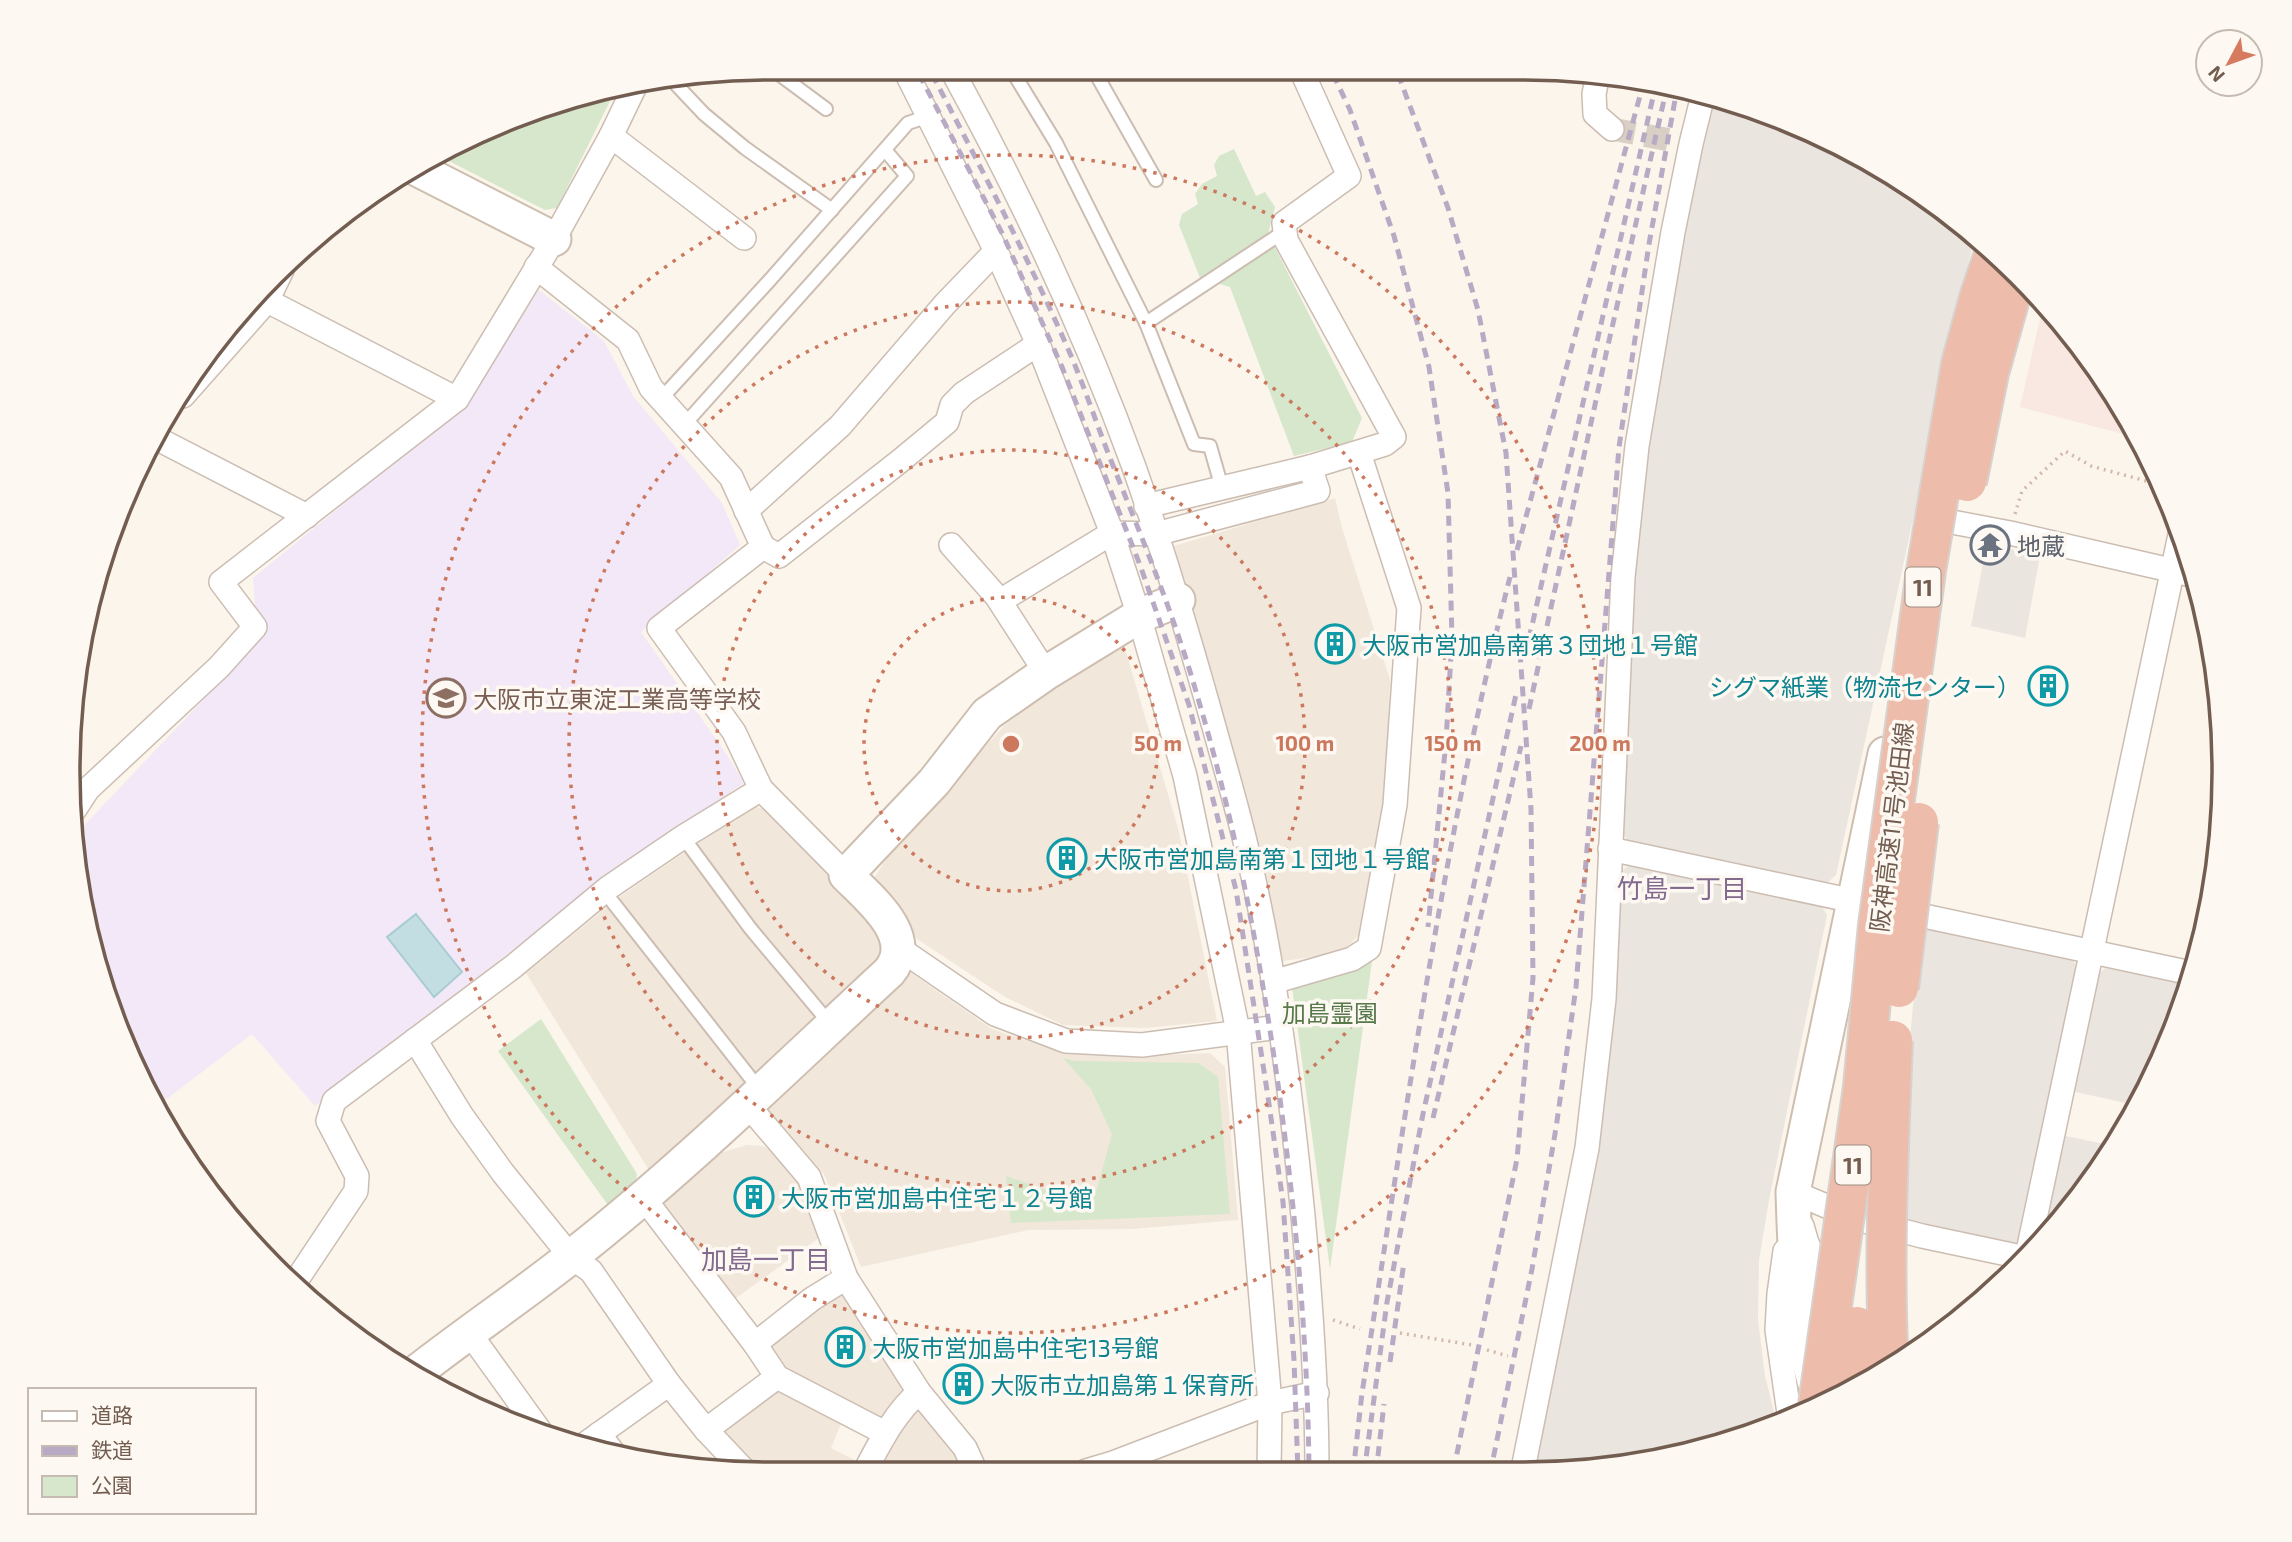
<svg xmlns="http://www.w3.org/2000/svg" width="2292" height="1542" font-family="'Exo 2','Noto Sans JP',sans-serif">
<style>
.residential{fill:#f1e7db}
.commercial{fill:#f9e8e1}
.industrial{fill:#ebe5e0}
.education{fill:#f2e8f7}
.green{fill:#d6e7cb}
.water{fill:#c2dee3;stroke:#a9ccd3;stroke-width:2}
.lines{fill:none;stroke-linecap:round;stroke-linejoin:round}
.street-tunnel{stroke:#d9cfc5;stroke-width:23;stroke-dasharray:23 11;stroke-linecap:butt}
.lane-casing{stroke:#ccbdb2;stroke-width:16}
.street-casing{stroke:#ccbdb2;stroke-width:26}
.secondary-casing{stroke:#cebeb0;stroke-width:37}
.path{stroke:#d2b9a9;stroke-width:3.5;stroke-dasharray:2 5;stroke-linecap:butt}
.lane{stroke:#fff;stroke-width:12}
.street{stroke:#fff;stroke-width:23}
.secondary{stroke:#fff;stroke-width:33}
.rail{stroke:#b8aac4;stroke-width:5;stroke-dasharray:10 7;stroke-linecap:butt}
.highway-bridge-casing{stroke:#d8d2ce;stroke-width:42;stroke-linecap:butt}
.highway-bridge{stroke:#edbcaa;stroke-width:38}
.ring{fill:none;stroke:#cc785e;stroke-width:3.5;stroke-dasharray:3.5 7}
.labels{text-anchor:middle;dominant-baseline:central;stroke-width:7;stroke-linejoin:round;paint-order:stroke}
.shield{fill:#fdf9f2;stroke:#9c8c81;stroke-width:2}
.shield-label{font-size:23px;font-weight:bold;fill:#735d51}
.worship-label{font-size:24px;fill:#5b616d;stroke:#fdf9f2;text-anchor:start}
.culture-label{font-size:24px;fill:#0d838f;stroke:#fdf9f2;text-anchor:start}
.education-label{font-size:24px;fill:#785e54;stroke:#fdf9f2;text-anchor:start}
.street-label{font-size:24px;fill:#735d51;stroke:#fdf9f2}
.park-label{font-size:24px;fill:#57784a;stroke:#fdf9f2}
.neighbourhood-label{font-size:26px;fill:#82698e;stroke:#fdf9f2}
.rim{fill:none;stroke:#735d51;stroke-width:3.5}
.centre{fill:#cc785e;stroke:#fdf9f2;stroke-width:3.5}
.ring-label{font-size:21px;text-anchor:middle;font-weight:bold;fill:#cc785e;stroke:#fdf9f2;stroke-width:7;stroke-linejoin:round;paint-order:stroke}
</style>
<rect width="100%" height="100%" fill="#fbf5ec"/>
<!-- residential -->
<g class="residential">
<polygon points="1335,498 1342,528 1390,680 1385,796 1358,936 1341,953 1283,961 1242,781 1174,546"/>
<polygon points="1117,640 1125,649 1178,828 1217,1021 1145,1028 1063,1025 1005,997 917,939 874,878 895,846 1005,725"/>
<polygon points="752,806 765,809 851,897 882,945 879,966 649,1170 526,973 618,898"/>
<polygon points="905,969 992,1029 1067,1054 1134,1056 1210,1053 1225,1067 1238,1220 1132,1229 1028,1230 861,1267 824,1174 763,1104"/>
<polygon points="747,1145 763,1146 772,1151 801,1187 820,1237 732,1301 663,1208 663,1200 720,1153"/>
<polygon points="840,1290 909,1394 897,1411 875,1423 784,1373 766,1346"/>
<polygon points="776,1387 842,1421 831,1448 860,1463 855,1469 761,1468 716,1431"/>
<polygon points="914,1405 955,1454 962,1470 875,1469"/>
</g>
<!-- commercial -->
<polygon class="commercial" points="2043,305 2105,380 2135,437 2020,407"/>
<!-- industrial -->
<g class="industrial">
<polygon points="1711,97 1747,105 1832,141 1912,187 1974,238 1836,875 1827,883 1628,841 1619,828 1632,584 1646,451 1679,251"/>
<polygon points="1994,545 2040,556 2025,638 1971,626 1986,547 1993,549"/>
<polygon points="1629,865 1822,907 1827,915 1769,1200 1759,1260 1758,1320 1765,1376 1777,1424 1658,1460 1531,1473 1619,873"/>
<polygon points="1920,927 2073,960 2079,971 2021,1239 2012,1246 1900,1222 1903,1117"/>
<polygon points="2107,967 2187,984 2170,1040 2135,1105 2071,1091 2096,975"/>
<polygon points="2061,1135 2114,1146 2106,1161 2038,1244"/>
</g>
<!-- education -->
<polygon class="education" points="539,290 604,341 633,396 722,503 740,545 641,632 727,755 744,783 611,872 315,1106 252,1034 156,1107 122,1040 82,909 77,833 258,642 253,578 467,403"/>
<!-- green -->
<g class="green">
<polygon points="616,89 557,208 545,210 441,157 545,105"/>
<polygon points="1234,149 1256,196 1265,192 1275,207 1268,234 1362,418 1352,442 1294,456 1230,287 1200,278 1179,225 1182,214 1198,204 1195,194 1202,184 1217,176 1214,165 1219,156"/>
<polygon points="1372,961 1330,1269 1292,987"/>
<polygon points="541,1019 637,1174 635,1189 610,1208 498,1051"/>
<polygon points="1063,1058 1075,1061 1198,1063 1218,1077 1230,1214 1011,1223 1006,1176 1058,1194 1097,1189 1112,1134 1091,1089"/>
</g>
<!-- water -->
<polygon class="water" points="416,914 462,972 434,997 387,937"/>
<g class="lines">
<!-- street-tunnel -->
<polyline class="street-tunnel" points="1612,129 1691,144"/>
<!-- lane casing -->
<g class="lane-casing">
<g id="lane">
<polyline points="779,74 826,109"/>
<polyline points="1014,74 1056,143 1146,323"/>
<polyline points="1096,74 1156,180"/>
<polyline points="669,77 704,114 745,148 832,210"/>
<polyline points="660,400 769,281 908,123 929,116"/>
<polyline points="684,425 907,176 885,150"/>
<polyline points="1222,488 1210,446 1194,444 1146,323 1285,231"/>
<polyline points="683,837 750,928 831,1025"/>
<polyline points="604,891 760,1090"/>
</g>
</g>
<!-- street casing -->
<g class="street-casing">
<g id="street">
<polyline points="907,74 996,251 1038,344 1112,533 1139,616 1185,776 1238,1031 1270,1403 1269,1472"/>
<path d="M954 74C1023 200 1085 332 1134 467 1165 555 1191 644 1216 734 1227 774 1239 814 1248 854 1276 973 1291 1095 1303 1216 1311 1303 1317 1385 1317 1472"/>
<polyline points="1598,74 1594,94 1595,114 1612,129"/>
<polyline points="611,136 744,238"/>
<polyline points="536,267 628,340 651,388 731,477 763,547 659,628 734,732 761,789 846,875"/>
<polyline points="258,296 457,399"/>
<polyline points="183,396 267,301 282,270"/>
<polyline points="158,439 307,516"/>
<polyline points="1146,506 1310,467 1385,444 1394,437 1286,240 1284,223 1349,176 1303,74"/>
<polyline points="746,511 840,426 945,304 996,251"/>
<polyline points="1936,519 2010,533 2192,575"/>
<polyline points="951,545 997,597 1046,673"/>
<polyline points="763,547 779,556 900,461 947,422 952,405 964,393 1038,344"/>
<polyline points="1000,601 1112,533 1156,534 1318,491 1310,467"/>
<polyline points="75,809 88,789 219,667 255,627 221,582 457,399 554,239 611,136 636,84"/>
<polyline points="1610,849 2191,973"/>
<polyline points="900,949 995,1014 1066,1041 1142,1045 1279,1027"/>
<polyline points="1273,982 1352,959 1369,948 1395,805 1409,608 1359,453"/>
<polyline points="415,1040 462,1116 503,1173 571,1257 591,1271 669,1384 706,1430 742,1468"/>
<polyline points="746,1103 809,1177 846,1278 919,1392 965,1448 975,1470"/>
<polyline points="1793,1192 1857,1219 1922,1236 2026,1258"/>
<polyline points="643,1197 755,1344 777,1377 885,1433"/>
<polyline points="1802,1226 1807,1243 1831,1294"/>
<polyline points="1785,1251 1779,1294 1777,1330 1790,1420"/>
<polyline points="2027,1256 2180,535"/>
<polyline points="294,1284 356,1191 357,1176 328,1121 334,1101 514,966 608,888 683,837 761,789"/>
<polyline points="468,1331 540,1431"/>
<polyline points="755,1344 812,1299 846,1278"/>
<polyline points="706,1430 777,1377"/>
<polyline points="599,1434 615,1455"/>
<polyline points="581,1447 669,1384"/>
<path d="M866 1469C881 1441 895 1413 919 1392"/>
<polyline points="1086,1471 1113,1463 1270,1403 1317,1393"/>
<polyline points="1522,1474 1587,1148 1604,999 1623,577 1637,446 1673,232 1691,144 1703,95"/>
</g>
</g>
<!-- secondary casing -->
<g class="secondary-casing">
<g id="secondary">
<polyline points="417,169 554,239"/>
<path d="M414 1374C465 1334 520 1297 572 1256 683 1169 785 1068 889 972 918 937 870 899 846 875L934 782 987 714 1046 673 1139 616 1178 600"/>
<path d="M1817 1391C1797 1326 1795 1260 1793 1192L1885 754"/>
</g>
</g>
<!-- path -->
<g class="path">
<polyline points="2015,514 2022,491 2065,451 2091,466 2161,485"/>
<polyline points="1333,1320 1360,1329"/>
<polyline points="1400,1333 1472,1345"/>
<polyline points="1487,1350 1508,1356"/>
</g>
<!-- lane -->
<use href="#lane" class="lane"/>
<!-- street -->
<use href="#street" class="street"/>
<!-- secondary -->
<use href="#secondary" class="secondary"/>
<!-- rail -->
<g class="rail">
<polyline points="919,74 1003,235 1062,367 1140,565 1189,705 1236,890 1268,1097 1283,1202 1294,1360 1298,1472"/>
<path d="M932 74C981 168 1030 261 1072 358 1087 394 1099 431 1114 468 1144 543 1175 618 1197 695 1236 825 1260 957 1279 1091 1296 1218 1308 1345 1309 1472"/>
<polyline points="1333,74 1350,110 1394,236 1429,367 1448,493 1452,638 1446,741 1428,927"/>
<polyline points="1398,74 1448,208 1478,310 1506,453 1531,809 1533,978 1517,1159 1453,1473"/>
<polyline points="1517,550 1644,81"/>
<polyline points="1525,656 1656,84"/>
<polyline points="1529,709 1606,354 1667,87"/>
<polyline points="1433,1118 1521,746"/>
<polyline points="1390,1362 1404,1262"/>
<path d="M1353 1473 1362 1393C1405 1120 1442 845 1510 577"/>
<polyline points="1364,1473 1387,1302 1423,1114 1517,690"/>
<polyline points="1376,1473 1384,1404"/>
<polyline points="1490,1474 1532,1269 1556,1128 1576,987 1619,447 1649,244 1677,89"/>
</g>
<!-- highway-bridge casing -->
<g class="highway-bridge-casing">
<g id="highway-bridge">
<polyline points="1967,482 1989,373 2017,273"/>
<polyline points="1899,988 1919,822"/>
<path d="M1889 1367C1883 1258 1889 1149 1893 1040"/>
<polyline points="1848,1389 1857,1326"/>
<polyline points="1818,1405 1863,1087 1878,925 1926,571 1961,364 1979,298 1994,254"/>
</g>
</g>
<!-- highway-bridge -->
<use href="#highway-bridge" class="highway-bridge"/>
</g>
<!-- distance rings -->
<g class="ring">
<circle cx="1011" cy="744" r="147"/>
<circle cx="1011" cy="744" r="294"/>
<circle cx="1011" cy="744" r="442"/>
<circle cx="1011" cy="744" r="589"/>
</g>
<!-- icons -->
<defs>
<g id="temple-ring" transform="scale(2.0125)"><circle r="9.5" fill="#fdf9f2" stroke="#6b7280" stroke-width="1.5"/><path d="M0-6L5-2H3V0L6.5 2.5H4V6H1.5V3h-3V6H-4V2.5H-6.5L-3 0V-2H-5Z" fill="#6b7280"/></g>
<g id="building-ring" transform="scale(2.0125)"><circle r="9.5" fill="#fdf9f2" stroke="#0f9aa8" stroke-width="1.5"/><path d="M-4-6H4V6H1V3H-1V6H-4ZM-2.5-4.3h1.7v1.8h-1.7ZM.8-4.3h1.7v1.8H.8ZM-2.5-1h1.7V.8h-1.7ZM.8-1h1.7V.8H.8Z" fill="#0f9aa8"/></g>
<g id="school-ring" transform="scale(2.0125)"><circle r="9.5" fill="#fdf9f2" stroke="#8d6e63" stroke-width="1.5"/><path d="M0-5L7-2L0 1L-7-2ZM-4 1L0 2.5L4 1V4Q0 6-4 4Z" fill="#8d6e63"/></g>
</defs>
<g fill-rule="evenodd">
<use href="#temple-ring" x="1990" y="545"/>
<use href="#building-ring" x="1335" y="644"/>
<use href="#building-ring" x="2048" y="686"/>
<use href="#school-ring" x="446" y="698"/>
<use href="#building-ring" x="1067" y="858"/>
<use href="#building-ring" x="754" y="1197"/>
<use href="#building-ring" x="845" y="1347"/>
<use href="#building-ring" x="963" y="1384"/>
</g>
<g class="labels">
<!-- shield labels -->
<g class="shield">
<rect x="1905.5" y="567.5" width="35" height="39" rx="5"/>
<rect x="1835.5" y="1145.5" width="35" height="39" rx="5"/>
</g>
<g class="shield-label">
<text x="1923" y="587">11</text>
<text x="1853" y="1165">11</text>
</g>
<!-- worship labels -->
<g class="worship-label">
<text x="2017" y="545">地蔵</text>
</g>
<!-- culture labels -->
<g class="culture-label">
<text x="1362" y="644">大阪市営加島南第３団地１号館</text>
<text x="2021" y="686" text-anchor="end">シグマ紙業（物流センター）</text>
<text x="1094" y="858">大阪市営加島南第１団地１号館</text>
<text x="781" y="1197">大阪市営加島中住宅１２号館</text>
<text x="872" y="1347">大阪市営加島中住宅13号館</text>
<text x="990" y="1384">大阪市立加島第１保育所</text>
</g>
<!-- education labels -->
<g class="education-label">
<text x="473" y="698">大阪市立東淀工業高等学校</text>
</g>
<!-- street labels -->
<g class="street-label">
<text transform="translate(1891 827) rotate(-83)">阪神高速11号池田線</text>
</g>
<!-- park labels -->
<g class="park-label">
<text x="1330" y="1012">加島霊園</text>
</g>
<!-- neighbourhood labels -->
<g class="neighbourhood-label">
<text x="1682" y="887">竹島一丁目</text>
<text x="766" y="1258">加島一丁目</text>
</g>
</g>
<!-- crop -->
<path d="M0 0H2292V1542H0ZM770 80H1522A690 690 0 0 1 2212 770V772A690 690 0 0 1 1522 1462H770A690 690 0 0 1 80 772V770A690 690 0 0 1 770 80Z" fill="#fdf9f2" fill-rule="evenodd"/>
<path class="rim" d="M770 80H1522A690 690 0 0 1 2212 770V772A690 690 0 0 1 1522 1462H770A690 690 0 0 1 80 772V770A690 690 0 0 1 770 80Z"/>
<circle cx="1011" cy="744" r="10" class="centre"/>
<g class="ring-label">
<text x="1158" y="751">50 m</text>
<text x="1305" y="751">100 m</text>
<text x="1453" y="751">150 m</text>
<text x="1600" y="751">200 m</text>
</g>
<!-- legend -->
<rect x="28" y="1388" width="228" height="126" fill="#fdf9f2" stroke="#c6bbb2" stroke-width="2"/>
<rect x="42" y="1411" width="35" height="10" fill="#ffffff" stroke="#c6bbb2" stroke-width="2"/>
<text x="91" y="1423" font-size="21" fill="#735d51">道路</text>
<rect x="42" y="1446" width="35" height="10" fill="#b8aac4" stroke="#c6bbb2" stroke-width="2"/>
<text x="91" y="1458" font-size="21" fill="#735d51">鉄道</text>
<rect x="42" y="1476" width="35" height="21" fill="#d6e7cb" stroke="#c6bbb2" stroke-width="2"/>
<text x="91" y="1493" font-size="21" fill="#735d51">公園</text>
<!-- north arrow -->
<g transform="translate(2229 63) rotate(229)"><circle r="33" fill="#fdf9f2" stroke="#c6bbb2" stroke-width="2"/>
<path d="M0-5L12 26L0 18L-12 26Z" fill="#d67b5f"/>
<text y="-10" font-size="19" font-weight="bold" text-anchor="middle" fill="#735d51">N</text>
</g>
</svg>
